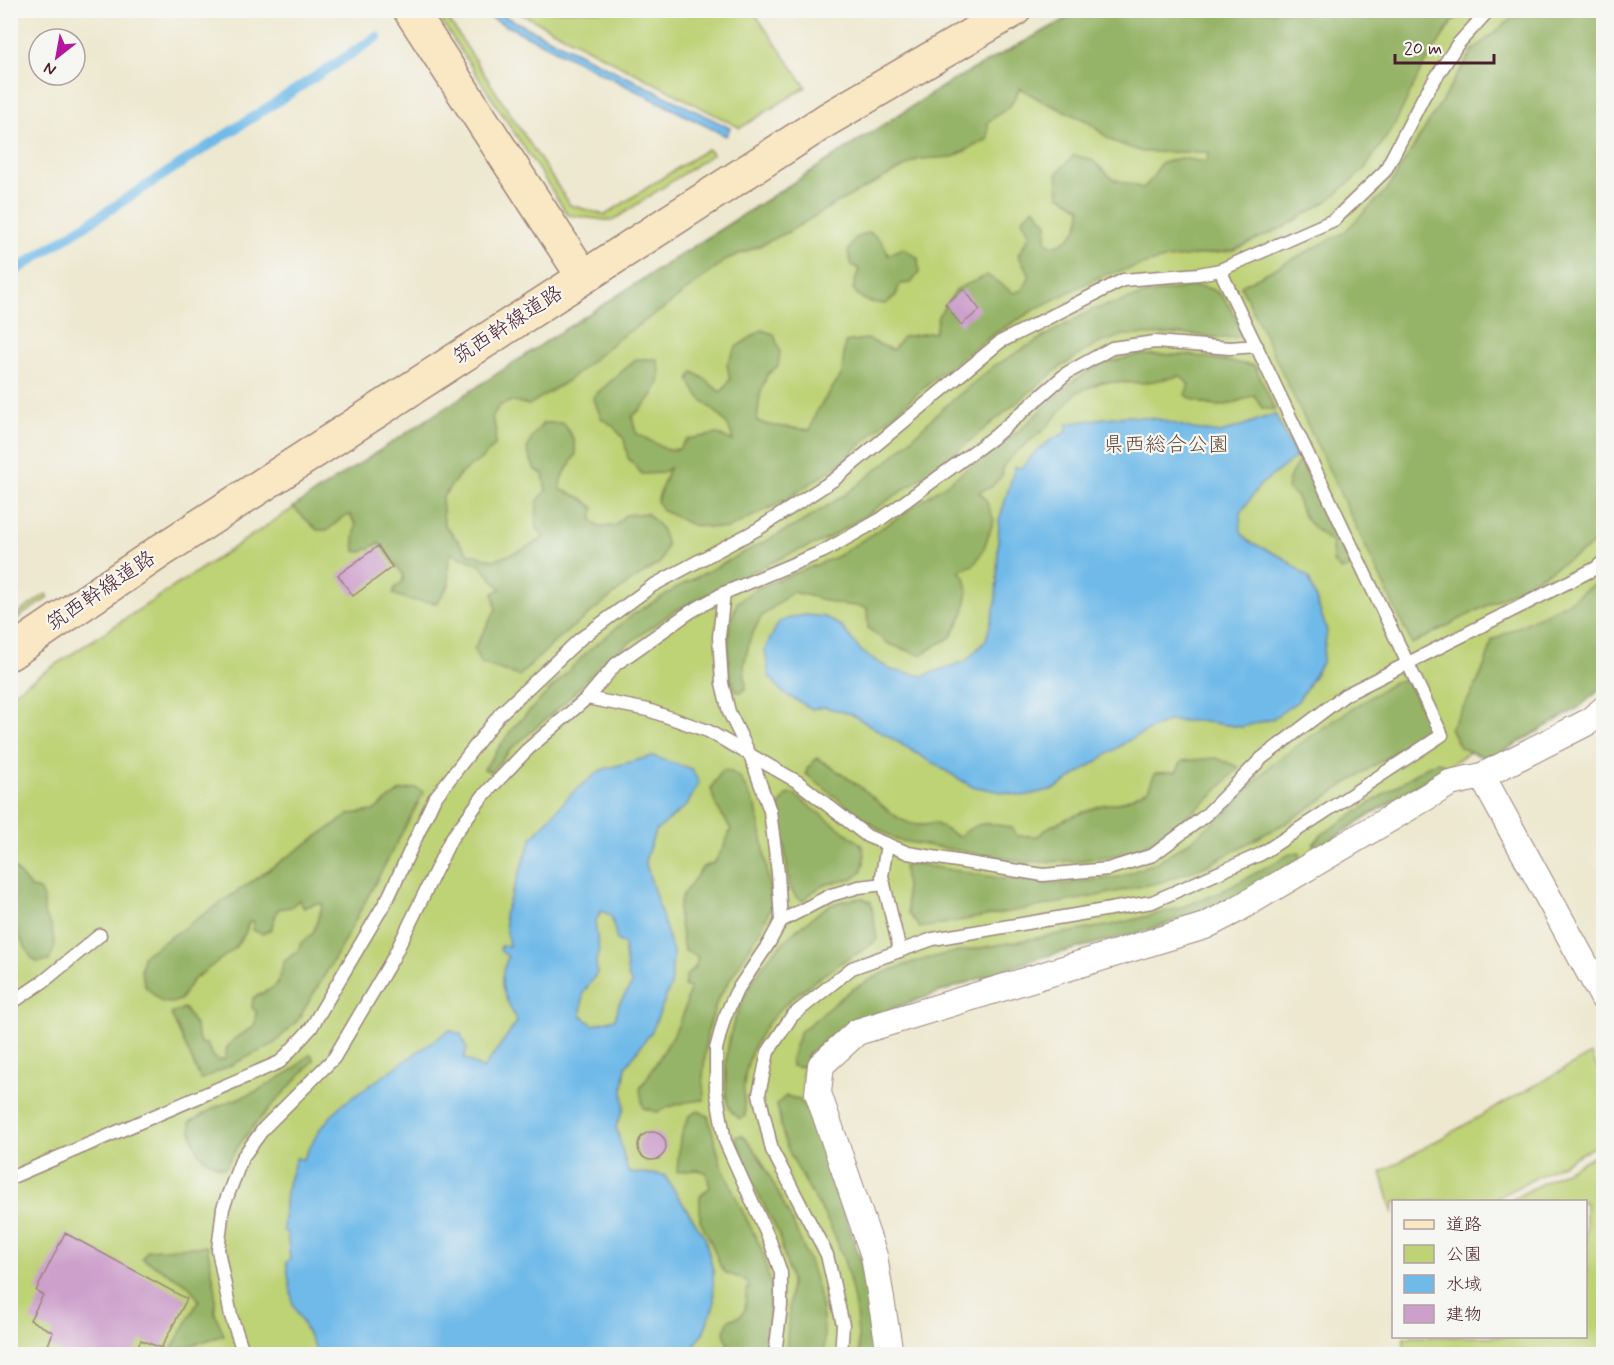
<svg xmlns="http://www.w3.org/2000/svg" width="1614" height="1365" font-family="Mynerve,'Klee One',sans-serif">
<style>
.green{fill:#bed276;stroke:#847850;stroke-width:1.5}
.forest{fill:#96b467;stroke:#706a49;stroke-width:1.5}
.water{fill:#70bae9;stroke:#5d6c8a;stroke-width:1.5;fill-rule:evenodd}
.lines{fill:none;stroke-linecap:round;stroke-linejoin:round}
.stream{stroke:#70bae9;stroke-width:10}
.building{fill:#cda0cc}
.lane-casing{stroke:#9c847d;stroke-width:15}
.street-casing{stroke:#9c847d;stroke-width:28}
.secondary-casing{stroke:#9c847d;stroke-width:36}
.lane{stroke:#fff;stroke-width:12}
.street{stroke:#fff;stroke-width:26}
.secondary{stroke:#fae7c3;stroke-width:33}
.labels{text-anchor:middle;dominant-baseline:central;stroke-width:4.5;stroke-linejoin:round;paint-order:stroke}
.street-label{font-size:21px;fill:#4a1f2b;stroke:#f6f6f2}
.park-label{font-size:21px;fill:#674c3e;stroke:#f6f6f2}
</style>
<rect width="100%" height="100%" fill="#f6f6f2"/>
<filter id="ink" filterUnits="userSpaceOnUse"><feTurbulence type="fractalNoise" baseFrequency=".0167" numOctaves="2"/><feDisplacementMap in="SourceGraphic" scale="12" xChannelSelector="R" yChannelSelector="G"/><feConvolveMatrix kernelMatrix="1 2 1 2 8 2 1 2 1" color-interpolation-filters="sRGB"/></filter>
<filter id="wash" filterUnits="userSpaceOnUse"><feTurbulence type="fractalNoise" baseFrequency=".008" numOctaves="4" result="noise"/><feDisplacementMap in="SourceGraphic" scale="24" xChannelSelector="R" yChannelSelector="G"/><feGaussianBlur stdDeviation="1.35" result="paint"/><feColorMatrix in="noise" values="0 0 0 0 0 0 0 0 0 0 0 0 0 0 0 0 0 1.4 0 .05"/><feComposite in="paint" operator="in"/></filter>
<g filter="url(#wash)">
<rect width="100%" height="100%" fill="#ede8cf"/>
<!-- green -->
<g class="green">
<polygon points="435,11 443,11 570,205 605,215 707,149 713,154 612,221 568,215"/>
<polygon points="516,11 753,11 806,87 740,128"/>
<polygon points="1081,11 1603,11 1603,687 1578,708 1490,759 1470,752 1229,904 1145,931 1035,959 851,1023 809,1053 802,1073 808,1110 867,1278 877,1354 11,1354 11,694 570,326 950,82"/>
<polygon points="46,594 48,598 11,622 11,618"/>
<polygon points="1591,1054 1603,1081 1603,1142 1492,1201 1394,1202 1393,1214 1381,1172"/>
<polygon points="1603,1151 1603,1354 1404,1354 1404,1337 1586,1336 1586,1202 1509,1201"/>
</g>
<!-- forest -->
<g class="forest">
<path d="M1081 11H1466L1452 22 1421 70 1395 124 1364 170 1329 200 1286 226 1231 251 1160 260 1099 277 1039 307 999 331 940 373 838 465 784 501 727 529 692 525 662 510 657 501 669 468 662 473 642 474 628 458 624 439 613 426 601 418 593 397 636 359H657C658 363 660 368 660 373 661 390 644 406 632 417L636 433 667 450 679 449 687 439 718 434 733 441C729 418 714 412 699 397 695 392 692 386 689 380L693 372 705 379 720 392 724 389 730 379 727 364 736 347 762 330 774 334 780 352 778 366 767 375 760 395 757 421 768 425 810 430 816 412 842 374 845 342 867 339 893 350 903 337 935 332 938 316 957 289 987 275 1014 293 1022 290 1030 275 1018 255 1030 235 1022 219 1034 208 1047 223 1046 241 1053 246C1072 241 1081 228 1081 208L1059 195 1057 173 1074 155 1092 160 1113 179 1143 188 1152 179 1160 164 1180 158 1206 162 1209 152H1142L1110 140 1087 121 1042 101 1020 88 1010 106 988 122V139L953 157 919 159 833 205 790 231 757 247 727 259 663 309 619 338 569 380 529 405 512 401 499 406 492 417 496 431 495 445 484 457 460 474 442 498 444 524 468 553 494 560 522 550 544 538 536 526 537 502 546 490 543 474 535 470 527 450 532 437 543 423H564L574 440 576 454 561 479 560 489 582 498 594 508 592 520 599 527 615 526 625 515 647 513 661 528 667 545 661 562 627 584 558 639 519 676 480 663 474 649 496 609 493 593 501 589 479 564 450 553 448 566 449 585 437 603 410 600 393 594 395 588 403 581V574L379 543 362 552 355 551 354 539 356 525 350 515 343 517 328 530H317L293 507 570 326 950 82Z"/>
<polygon points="1521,11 1603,11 1603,535 1587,549 1513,592 1412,644 1241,286 1343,233 1387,190 1473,50"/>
<path d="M869 232C880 239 885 243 888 255L903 248 918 258 919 273 911 283 900 284 896 295 886 304C872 303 862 302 853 289L859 269 852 265 848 252 855 238Z"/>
<path d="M1194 286C1226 286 1231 310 1243 334L1236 337 1222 338 1187 334 1124 335 1094 345 1059 368 939 466 857 521 825 540 787 555 673 612 609 657 562 705 510 750 491 772 484 769 512 729 587 652 632 615 678 587 802 522 846 494 889 460 943 408 994 366 1045 336 1092 310 1147 294Z"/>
<path d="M1138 355H1190L1255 366 1275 410 1262 408 1254 395C1225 407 1215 412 1185 395L1189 385 1181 376 1142 383 1102 382 1076 393 1046 428 1015 453 1004 465 1002 476 991 487 979 492 985 498 994 520 984 548 975 564 959 571 965 577 968 590 964 612 951 637 920 655 889 644 868 628 867 608C857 605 848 606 839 604 823 600 808 595 792 592L761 617 750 639 744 665 746 688 742 692 735 691 728 667 729 626 737 603 755 589 836 557 896 519 956 477 1020 430 1073 381 1101 364Z"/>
<path d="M1300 460 1352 568 1341 570 1333 562 1332 543C1314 528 1301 520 1297 497L1287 489C1288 477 1293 470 1300 460Z"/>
<path d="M1603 578V687L1578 708 1490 759 1470 752 1460 747 1450 728C1469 699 1485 674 1492 640L1568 602Z"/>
<polygon points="1406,679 1428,722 1427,731 1289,821 1206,866 1161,882 1097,896 920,928 908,913 904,866 910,863 1011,880 1064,884 1120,877 1157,862 1192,840 1230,809 1272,764 1325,726 1394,682"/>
<path d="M817 758C833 768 848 778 863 789 885 806 904 833 935 823L958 837C979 820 987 822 1012 828L1017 836H1038L1049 827 1066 819 1102 805 1122 802 1148 790 1155 773 1176 772 1182 761 1216 758 1239 767 1209 799 1158 839 1126 853 1078 861 1026 862 896 840 864 819 806 774 807 769Z"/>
<polygon points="1438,762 1444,764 1443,769 1316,849 1313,844 1321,835 1429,765"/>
<path d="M722 770 730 771 740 778 756 807 763 844 772 904 762 927 717 1001 707 1034 703 1077 704 1100C687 1101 673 1104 657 1112L643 1108 640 1089 673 1036 683 1015 690 988 684 986 686 976 696 966 698 957 684 950 678 910 682 896 703 867 714 863 723 849 731 829 715 804 711 788Z"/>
<path d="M416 788 424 792 336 956 298 1020 274 1044 201 1080 171 1014 184 1008 195 1025 200 1043 207 1044 212 1056 218 1061 225 1059 227 1047 235 1038 252 1028 255 1023 256 1011 252 1008 253 998C275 986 279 990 283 963L298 950 301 943 313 933 323 904H314L304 908 299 900 291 907 278 909 271 929 263 934 252 930 254 921H249L245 934 234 949 192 981 180 1000 171 1003 162 1002 145 986 141 971 143 956 350 814 373 811 400 791Z"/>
<path d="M794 794 813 809 860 843C867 854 866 875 851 879 843 882 834 881 827 884 817 888 810 893 803 901L796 897 790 887 779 807 786 795Z"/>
<polygon points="1300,852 1300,859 1229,904 1145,931 1035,959 851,1023 809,1053 805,1066 797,1067 792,1066 791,1058 800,1032 851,990 883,973 911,963 945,954 1112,925 1176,909 1219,893 1292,853"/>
<polygon points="10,863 31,888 39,890 44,900 44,914 51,925 55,946 49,961 37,962 31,957 11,922"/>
<path d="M862 898 871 902 877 939C868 950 850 956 838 965 793 995 750 1024 744 1084 743 1094 745 1106 745 1116L740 1119C724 1110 726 1094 726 1078 724 1016 759 957 808 921 815 916 823 908 831 905 840 901 852 899 862 898Z"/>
<path d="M311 1054 314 1060C283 1096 247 1126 225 1168 200 1162 192 1146 190 1122L216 1107 257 1091 293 1070 303 1060Z"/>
<path d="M786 1096 798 1099 808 1110 867 1278 877 1354H859C858 1311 849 1265 830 1226 816 1198 798 1173 786 1145 781 1132 780 1117 777 1104Z"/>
<polygon points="698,1111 708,1116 721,1164 741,1208 762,1250 771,1288 766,1354 723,1354 728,1345 724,1332 729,1320 740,1316 745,1310 746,1295 749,1284 740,1278 726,1273 721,1267 710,1240 700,1220 700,1196 710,1187 706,1172 697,1170 677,1172 680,1138 689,1116"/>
<path d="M742 1135C746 1139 751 1144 754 1149 763 1161 769 1176 776 1189 803 1242 828 1294 824 1354H786L791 1281 778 1232 753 1184 735 1137Z"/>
<polygon points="207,1246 215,1287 215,1313 224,1335 170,1352 199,1300 188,1285 142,1258 148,1250"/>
</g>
<!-- water -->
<g class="water">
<polygon points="477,11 494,11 730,128 726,136"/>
<path d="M1275 414 1296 457 1259 486 1240 514 1241 532 1248 541 1284 558 1309 578 1327 631 1322 663 1298 701 1272 719 1242 727 1198 721H1168L1129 740 1055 789 1023 796 971 786 851 714 825 707 812 709 783 693 769 676 765 649 779 622 793 617 806 615 825 617 841 626 862 652 891 670 923 676 966 661 986 640 996 602 999 521 1015 467 1022 468C1035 450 1047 441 1067 432V424L1104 418 1129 416 1158 419 1193 429 1221 433Z"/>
<path d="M652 756 692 769 699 783 687 805 655 832 645 861 673 952 671 985 652 1031 626 1066 623 1087 624 1109 616 1126 628 1172 664 1175 705 1237 713 1271 714 1305 703 1333 689 1354H318L293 1304 286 1262 290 1259 287 1233 283 1230 286 1191 296 1158 303 1159 320 1129 340 1106 449 1030 461 1034 467 1049 464 1058 483 1069 517 1022C505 994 495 988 508 957L500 950 501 946H509L504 915 532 838 571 794 601 770ZM601 911 611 915 617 940 624 945 628 976 632 984 619 1004 615 1019 593 1025 581 1015 583 993 597 973 596 961 599 951 595 923Z"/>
</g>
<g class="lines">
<!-- stream -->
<polyline class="stream" points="10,274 377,37"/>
</g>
<g id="blocks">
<!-- building -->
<g class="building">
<polygon points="964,289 980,310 961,325 945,304"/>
<polygon points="378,546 392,567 353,596 338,575"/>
<circle cx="652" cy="1146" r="14"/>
<polygon points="65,1233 187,1299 161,1348 141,1340 133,1354 61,1354 62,1353 48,1345 53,1332 30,1320 43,1295 36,1291"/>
</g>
</g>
</g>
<g filter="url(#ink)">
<use href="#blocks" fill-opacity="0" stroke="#9c847d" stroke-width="1.5"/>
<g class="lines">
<!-- lane casing -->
<g class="lane-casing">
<g id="lane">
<polyline points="724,593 719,637 722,683 729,712 750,755 770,811 778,873 781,921 769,943 736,992 724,1019 716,1049 716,1090 725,1141 770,1241 781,1273 781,1306 775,1354"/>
<polyline points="587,698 648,710 708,731 798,782 867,836 908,853 1043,875 1108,869 1153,855 1206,815 1262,758 1345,695 1596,568 1604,561"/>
<polyline points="887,844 882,876 900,951"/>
<polyline points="781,921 831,895 859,887 884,884"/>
<polyline points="10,1004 44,981 100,935"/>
<polyline points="10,1178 280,1062 311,1028 389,896 434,799 500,714 580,639 652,586 758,529 835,479 1000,342 1123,280 1199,274 1220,270 1334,220 1385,171 1424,96 1457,45 1489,10"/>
<polyline points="244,1354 231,1316 218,1250 223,1208 242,1158 264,1128 334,1058 393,958 451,839 483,796 527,750 587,698 616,664 690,612 724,593 824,551 881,519 995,436 1067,373 1112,348 1155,342 1230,348 1257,346"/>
<polyline points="841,1354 843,1325 827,1255 772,1150 759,1094 768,1052 792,1016 852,968 933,939 1152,902 1261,854 1442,735 1220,270"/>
</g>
</g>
<!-- street casing -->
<g class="street-casing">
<g id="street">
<polyline points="1482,776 1604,999"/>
<polyline points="890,1354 874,1256 818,1093 821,1065 857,1032 1205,926 1236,910 1450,783 1482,776 1588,722 1604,709"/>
</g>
</g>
<!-- secondary casing -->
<g class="secondary-casing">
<g id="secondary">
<polyline points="410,10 583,276"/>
<polyline points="10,653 162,550 828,119 1014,10"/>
</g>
</g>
<!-- lane -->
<use href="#lane" class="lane"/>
<!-- street -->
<use href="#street" class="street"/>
<!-- secondary -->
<use href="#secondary" class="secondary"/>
</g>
</g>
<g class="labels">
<!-- street labels -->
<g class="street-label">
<text transform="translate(508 325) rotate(-33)">筑西幹線道路</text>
<text transform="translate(101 591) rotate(-34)">筑西幹線道路</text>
</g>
<!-- park labels -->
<g class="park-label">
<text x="1166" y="445">県西総合公園</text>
</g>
</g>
<!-- margin -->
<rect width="1614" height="1365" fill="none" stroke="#f6f6f2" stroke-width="36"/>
<!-- legend -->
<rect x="1392" y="1200" width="195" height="138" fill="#f6f6f2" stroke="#b1a0a2" stroke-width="1.5"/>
<rect x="1404" y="1220" width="30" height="9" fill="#fae7c3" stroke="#b1a0a2" stroke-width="1.5"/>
<text x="1446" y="1230" font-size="18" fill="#4a1f2b">道路</text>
<rect x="1404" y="1245" width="30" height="18" fill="#bed276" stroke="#b1a0a2" stroke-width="1.5"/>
<text x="1446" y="1260" font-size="18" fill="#4a1f2b">公園</text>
<rect x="1404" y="1275" width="30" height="18" fill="#70bae9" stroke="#b1a0a2" stroke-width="1.5"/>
<text x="1446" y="1290" font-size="18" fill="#4a1f2b">水域</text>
<rect x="1404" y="1305" width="30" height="18" fill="#cda0cc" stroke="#b1a0a2" stroke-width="1.5"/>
<text x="1446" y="1320" font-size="18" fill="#4a1f2b">建物</text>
<!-- north arrow -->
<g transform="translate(57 57) rotate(211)"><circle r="28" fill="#f6f6f2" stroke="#b1a0a2" stroke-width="1.5"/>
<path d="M0-4.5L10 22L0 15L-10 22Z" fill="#b5179e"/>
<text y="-9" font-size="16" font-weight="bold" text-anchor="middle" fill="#4a1f2b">N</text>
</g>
<!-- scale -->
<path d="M1395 54v9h99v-9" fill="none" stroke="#4a1f2b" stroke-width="3"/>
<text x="1404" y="54" font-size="18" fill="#4a1f2b" stroke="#f6f6f2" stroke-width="4.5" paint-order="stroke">20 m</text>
</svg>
